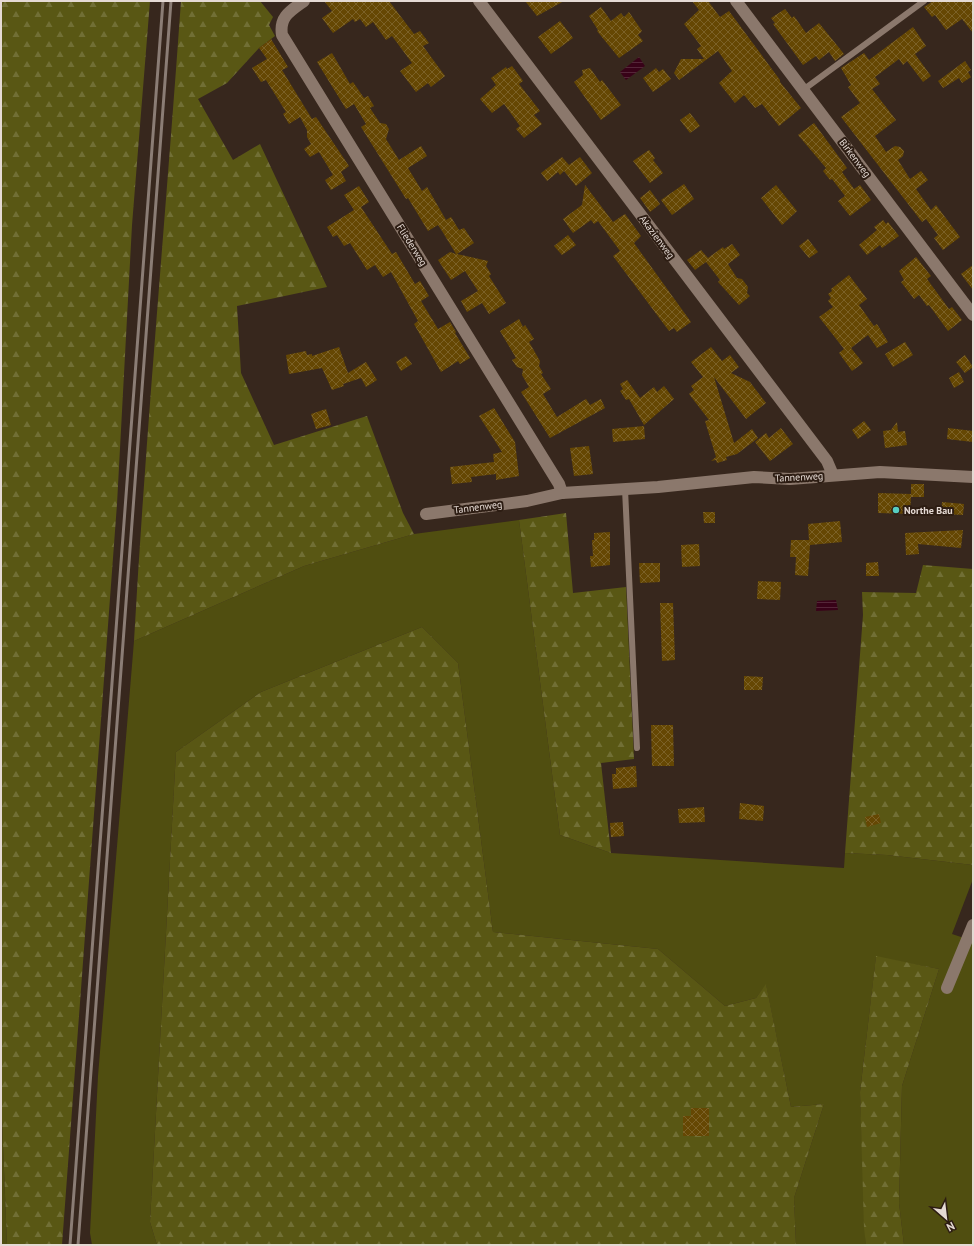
<svg xmlns="http://www.w3.org/2000/svg" width="974" height="1246" font-family="'PT Sans',sans-serif">
<style>
.green{fill:#504e10}
.forest{fill:url(#forest-firs)}
.water{fill:url(#water-rules)}
.building{fill:url(#building-cross-hatch)}
.lines{fill:none;stroke-linecap:round;stroke-linejoin:round}
.lane{stroke:#8b786c;stroke-width:6}
.street{stroke:#8b786c;stroke-width:12}
.rail{stroke:#8b7d75;stroke-width:3}
.poi-dot{fill:#57cec2;stroke:#2d1d13;stroke-width:1.5}
.labels{text-anchor:middle;dominant-baseline:central;stroke-width:4;stroke-linejoin:round;paint-order:stroke}
.street-label{font-size:10px;fill:#e5dad4;stroke:#2d1d13}
.poi-label{font-size:10px;font-weight:bold;fill:#e5dad4;stroke:#2d1d13;text-anchor:start}
</style>
<defs>
<pattern id="forest-firs" width="22" height="20" patternUnits="userSpaceOnUse"><rect width="22" height="20" fill="#595714"/><path d="M5 1l3.5 6h-7zM16 11l3.5 6h-7z" fill="#716f35"/></pattern>
<pattern id="water-rules" width="6" height="5" patternUnits="userSpaceOnUse"><rect width="6" height="5" fill="#380218"/><path d="M0 2.5h6" fill="none" stroke="#552639"/></pattern>
<pattern id="building-cross-hatch" width="8" height="8" patternUnits="userSpaceOnUse"><rect width="8" height="8" fill="#654703"/><path d="M0 0l8 8M0 8l8-8" fill="none" stroke="#7b6127"/></pattern>
</defs>
<rect width="100%" height="100%" fill="#37271d"/>
<!-- green -->
<g class="green">
<polygon points="519,520 560,835 611,853 844,868 845,853 887,855 973,865 973,879 952,934 973,941 973,1245 904,1245 899,1203 902,1086 939,969 876,957 860,1092 866,1245 796,1245 794,1198 824,1104 791,1107 766,985 756,998 725,1006 658,949 493,932 458,663 422,627 261,692 176,752 150,1222 157,1245 92,1245 90,1233 98,1076 134,641 304,566 414,534"/>
<polygon points="1,1094 7,1245 1,1245"/>
</g>
<!-- forest -->
<g class="forest">
<polygon points="1,1 150,1 132,225 117,504 62,1245 7,1245 1,1094"/>
<path d="M181 1H260L273 17 269 25 275 36 259 48 227 83 198 99 233 160 260 144 327 287 237 306 241 373 274 445 367 416 403 513 414 534 304 566 134 641C146 427 166 214 181 1Z"/>
<polygon points="566,513 573,593 626,587 634,759 601,763 611,853 560,835 519,520"/>
<polygon points="923,565 973,569 973,865 887,855 845,853 863,615 862,592 916,593"/>
<polygon points="422,627 458,663 493,932 658,949 725,1006 756,998 766,984 791,1107 824,1104 794,1198 796,1245 157,1245 150,1222 176,752 261,692"/>
<polygon points="876,956 939,969 902,1086 899,1203 904,1245 866,1245 864,1228 860,1092"/>
</g>
<!-- water -->
<g class="water">
<polygon points="639,57 645,66 626,80 620,72"/>
<polygon points="836,600 838,610 816,611 817,601"/>
</g>
<!-- building -->
<g class="building">
<polygon points="324,1 389,1 414,34 420,31 429,43 423,46 445,76 431,87 428,83 416,92 400,71 412,63 392,36 386,40 373,22 366,27 360,19 355,22 353,19 333,33 322,18 332,11"/>
<polygon points="525,1 564,1 537,16"/>
<polygon points="692,1 708,1 720,17 729,11 780,80 780,82 801,108 779,126 762,104 755,108 744,95 735,103 719,83 732,71 718,51 679,80 674,73 681,59 704,59 697,49 701,46 684,24 699,10"/>
<polygon points="933,1 973,1 973,33 962,19 946,30 935,15 932,17 924,7"/>
<polygon points="601,7 611,21 621,13 624,17 629,12 642,31 638,35 643,41 619,58 597,31 598,30 589,16"/>
<polygon points="785,9 792,18 794,16 806,33 819,23 844,54 835,61 829,52 819,60 816,56 803,65 773,24 775,23 771,18"/>
<polygon points="560,21 573,38 551,54 538,37"/>
<polygon points="913,27 926,46 915,54 931,76 923,82 907,61 903,65 899,59 875,77 880,84 872,89 896,120 875,136 886,152 895,146 900,147 904,151 903,156 898,160 910,179 921,171 928,180 916,189 931,210 936,205 960,237 943,250 934,238 938,235 926,219 922,222 841,117 860,103 848,87 851,85 841,68 864,53 869,60"/>
<polygon points="271,39 288,67 282,70 312,119 316,117 349,166 341,172 346,181 331,190 325,180 333,175 319,152 310,157 304,149 311,144 307,137 307,130 300,117 289,124 283,114 286,112 266,80 261,82 252,68 267,59 259,48"/>
<polygon points="332,53 350,84 353,82 364,98 368,96 374,106 370,108 380,123 386,124 389,129 386,139 399,160 421,146 427,156 408,168 422,191 427,187 446,220 451,217 459,230 464,228 474,243 457,254 488,261 486,266 491,274 489,276 506,303 489,314 482,303 467,312 461,301 478,291 465,271 451,280 438,260 450,252 456,254 442,231 438,225 428,231 408,198 406,199 361,127 366,124 354,104 346,109 317,62"/>
<polygon points="965,61 971,70 968,72 971,77 962,83 959,78 943,88 938,81"/>
<polygon points="512,66 523,81 519,84 540,111 534,115 542,124 524,138 516,129 520,126 504,104 492,113 480,99 496,85 491,78 506,67 507,69"/>
<polygon points="590,68 600,82 602,80 621,105 601,120 574,82 583,75 582,70"/>
<polygon points="656,68 659,72 663,69 671,79 653,92 643,78"/>
<polygon points="690,113 700,126 690,133 680,120"/>
<polygon points="814,123 847,168 842,172 854,189 860,185 871,200 850,216 838,201 845,196 832,179 830,180 823,171 826,168 798,135"/>
<polygon points="649,150 655,158 653,160 663,173 650,183 633,161"/>
<polygon points="562,157 569,165 580,157 592,173 576,186 564,171 560,175 558,172 547,181 541,173"/>
<polygon points="684,184 694,199 672,215 661,200"/>
<polygon points="585,185 613,222 625,214 641,236 634,243 691,322 677,332 674,328 669,331 613,256 620,251 598,221 594,224 591,220 573,233 563,219 582,205"/>
<polygon points="776,185 797,211 782,225 761,198"/>
<polygon points="359,186 369,202 361,207 392,254 396,252 415,284 420,281 429,296 421,301 438,329 450,322 456,332 455,333 470,358 460,364 458,361 441,372 414,324 418,321 391,272 383,277 375,265 367,270 350,243 344,246 337,235 333,237 327,227 354,210 344,195"/>
<polygon points="650,190 660,204 650,212 640,198"/>
<polygon points="883,220 886,224 888,222 899,236 882,248 880,245 867,255 859,245 877,230 874,227"/>
<polygon points="568,235 576,245 562,255 554,246"/>
<polygon points="808,239 818,252 809,258 799,246"/>
<polygon points="732,244 740,255 728,264 737,278 742,279 748,287 747,293 750,296 739,305 718,282 720,280 706,262 695,270 687,260 701,250 708,258 723,247 724,249"/>
<polygon points="916,257 931,276 927,279 949,309 952,307 962,320 948,331 929,305 927,306 919,295 914,299 901,282 904,280 899,271"/>
<polygon points="973,265 973,290 961,274"/>
<polygon points="849,275 867,299 859,305 874,326 877,324 888,342 877,348 868,335 851,348 863,363 852,371 839,353 844,349 819,317 833,307 828,301 831,298 828,294 832,291 831,289"/>
<polygon points="519,319 523,327 525,325 534,339 529,342 540,361 539,366 543,373 541,374 551,389 543,394 557,417 586,399 590,405 601,399 605,408 550,438 521,392 529,387 522,375 523,369 517,367 512,360 516,358 500,331"/>
<polygon points="905,342 913,355 893,367 885,354"/>
<polygon points="339,347 348,373 366,362 377,380 366,387 361,378 343,384 344,386 332,390 322,368 289,374 286,355 306,351 307,355 312,354 312,356"/>
<polygon points="711,347 722,361 730,355 739,367 731,373 750,382 766,403 746,419 714,377 734,443 752,429 758,438 737,454 726,457 727,460 717,463 716,460 711,461 716,457 705,421 709,420 689,394 694,390 691,386 703,377 691,362"/>
<polygon points="965,355 973,367 965,373 956,362"/>
<polygon points="406,356 412,364 401,371 396,362"/>
<polygon points="959,372 964,382 954,388 949,378"/>
<polygon points="627,380 640,398 654,387 657,392 664,386 674,399 644,425 629,399 626,400 620,391 623,389 620,384"/>
<polygon points="494,408 515,442 519,476 496,480 496,474 471,477 472,482 452,484 450,467 494,462 493,454 502,452 479,416"/>
<polygon points="326,409 331,425 316,429 311,414"/>
<polygon points="864,421 871,430 858,439 852,430"/>
<polygon points="897,422 898,432 905,431 907,445 885,448 883,431 891,430"/>
<polygon points="644,426 645,439 613,442 612,429"/>
<polygon points="781,428 793,444 770,461 755,442 766,433 769,438"/>
<polygon points="948,428 973,431 973,442 947,439"/>
<polygon points="589,446 593,474 574,476 570,448"/>
<polygon points="911,484 924,484 924,497 911,497 910,514 878,513 878,493 911,494"/>
<polygon points="942,502 964,504 963,515 941,514"/>
<polygon points="703,512 715,512 715,523 704,523"/>
<polygon points="840,521 842,542 810,545 808,576 795,575 796,557 790,557 791,540 809,540 808,524"/>
<polygon points="963,530 961,548 918,544 919,554 906,555 905,533"/>
<polygon points="610,532 610,565 591,567 590,556 593,556 592,540 594,540 594,533"/>
<polygon points="699,544 700,566 682,567 681,545"/>
<polygon points="878,562 879,576 866,576 866,563"/>
<polygon points="639,563 660,563 660,582 640,583"/>
<polygon points="758,581 781,582 780,600 757,599"/>
<polygon points="660,603 673,603 675,660 662,661"/>
<polygon points="744,676 763,677 762,690 744,690"/>
<polygon points="651,725 673,725 674,766 652,766"/>
<polygon points="636,766 637,787 613,789 612,774 616,774 616,768"/>
<polygon points="740,803 764,806 763,821 739,819"/>
<polygon points="704,807 705,822 679,823 678,809"/>
<polygon points="879,814 881,823 867,827 865,817"/>
<polygon points="623,822 624,836 611,837 610,823"/>
<polygon points="691,1108 709,1108 709,1136 683,1136 683,1116 691,1116"/>
</g>
<g class="lines">
<!-- lane -->
<g class="lane">
<polyline points="803,90 924,1"/>
<polyline points="625,489 637,748"/>
</g>
<!-- street -->
<g class="street">
<path d="M304 1C290 11 279 17 282 35L559 484 562 493"/>
<polyline points="479,1 827,461 833,475"/>
<polyline points="736,1 973,315"/>
<polyline points="426,514 527,501 562,493 658,487 754,477 790,479 880,472 973,477"/>
<polyline points="947,988 973,925"/>
</g>
<!-- rail -->
<g class="rail">
<polyline points="70,1245 163,1"/>
<polyline points="78,1245 171,1"/>
</g>
</g>
<!-- markers -->
<circle class="poi-dot" cx="896" cy="510" r="4"/>
<g class="labels">
<!-- street labels -->
<g class="street-label">
<text transform="translate(855 158) rotate(53)">Birkenweg</text>
<text transform="translate(657 237) rotate(53)">Akazienweg</text>
<text transform="translate(412 245) rotate(58)">Fliederweg</text>
<text transform="translate(799 477) rotate(-3)">Tannenweg</text>
<text transform="translate(478 507) rotate(-7)">Tannenweg</text>
</g>
<!-- poi labels -->
<g class="poi-label">
<text x="904" y="510">Northe Bau</text>
</g>
</g>
<!-- border -->
<rect width="974" height="1246" fill="none" stroke="#e5dad4" stroke-width="4"/>
<!-- north arrow -->
<g transform="translate(946 1218) rotate(152)" stroke="#2d1d13" stroke-width="3" paint-order="stroke">
<path d="M0-3L7 15L0 10L-7 15Z" fill="#e5dad4"/>
<text y="-6" font-size="11" font-weight="bold" text-anchor="middle" fill="#e5dad4">N</text>
</g>
</svg>
